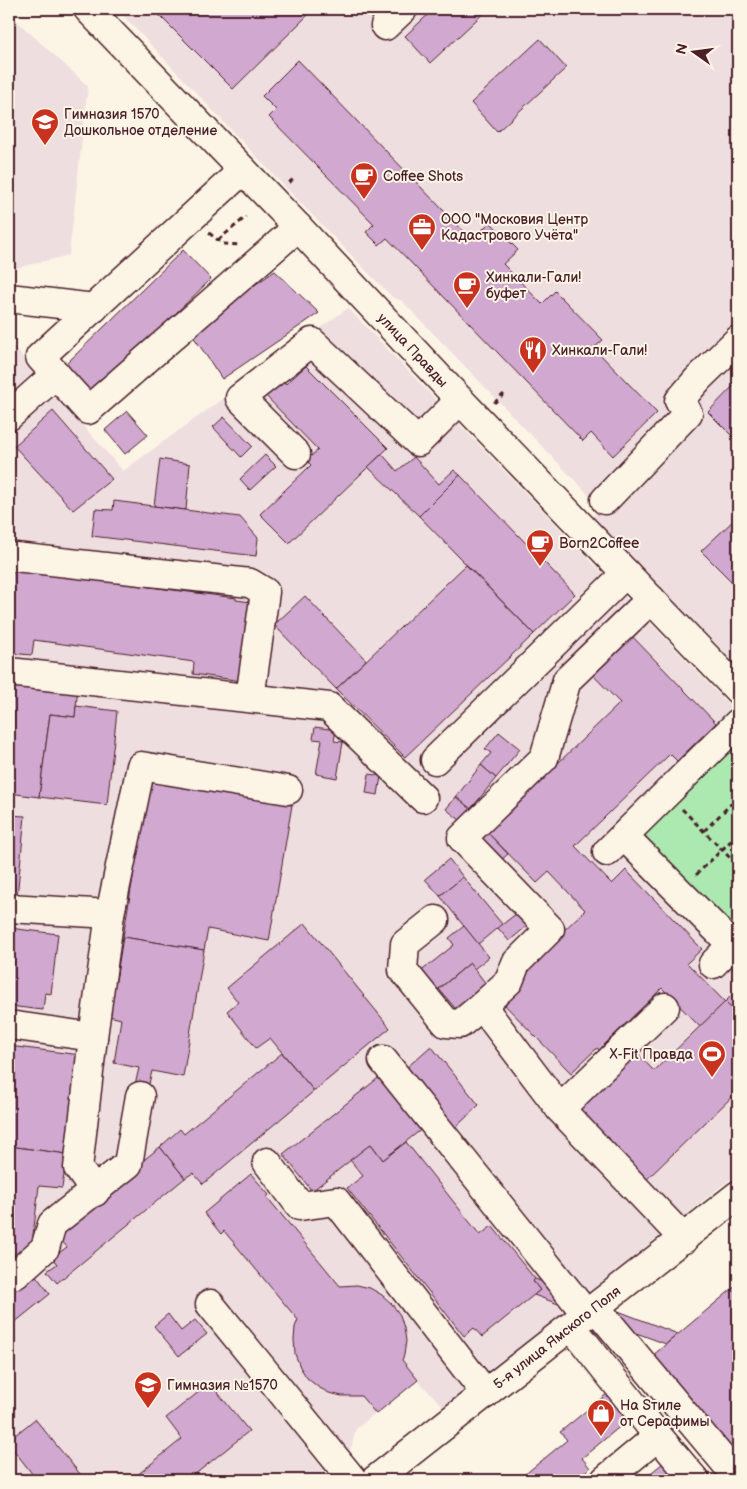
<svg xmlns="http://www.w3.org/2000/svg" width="747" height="1489" font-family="'Balsamiq Sans',sans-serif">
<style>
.built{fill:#efdedf}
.green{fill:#abe9b0;stroke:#7a846e}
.building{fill:#d1a9d0;stroke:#4a1f2b}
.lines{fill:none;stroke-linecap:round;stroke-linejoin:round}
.minor-casing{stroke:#4a1f2b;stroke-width:31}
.path{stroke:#4a1f2b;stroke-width:3;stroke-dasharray:5 4;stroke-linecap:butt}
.minor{stroke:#fcf5e5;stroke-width:28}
.labels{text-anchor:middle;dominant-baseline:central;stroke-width:4;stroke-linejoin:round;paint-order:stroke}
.poi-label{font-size:14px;fill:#4a1f2b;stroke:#fcf5e5;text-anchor:start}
.street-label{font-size:14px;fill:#4a1f2b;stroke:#fcf5e5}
</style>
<rect width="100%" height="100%" fill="#fcf5e5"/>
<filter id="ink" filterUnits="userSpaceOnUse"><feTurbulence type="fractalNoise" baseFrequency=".02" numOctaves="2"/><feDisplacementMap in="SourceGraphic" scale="10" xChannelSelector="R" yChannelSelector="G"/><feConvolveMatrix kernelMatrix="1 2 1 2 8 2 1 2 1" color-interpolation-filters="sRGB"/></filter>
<g filter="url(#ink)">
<!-- built -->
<g class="built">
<polygon points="117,9 738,9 738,666 594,520 595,511 594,504 586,492 402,301 392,297 285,187"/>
<polygon points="9,14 88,86 69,255 9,270"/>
<polygon points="348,308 738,714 641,833 733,925 738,920 738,1173 445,1408 417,1380 356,1429 350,1452 314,1480 9,1480 9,341 123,471"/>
</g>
<!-- green -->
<polygon class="green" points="735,740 738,743 738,920 733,926 641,833"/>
<!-- building -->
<g class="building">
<polygon points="153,9 301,9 308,15 233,89"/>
<polygon points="434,9 488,9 430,63 405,36"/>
<polygon points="540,39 566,68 497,132 471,103"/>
<polygon points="298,60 472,240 490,222 518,250 503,264 542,304 555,291 603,340 594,348 657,413 613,456 591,433 583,441 387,238 379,245 366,232 374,224 269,117 276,110 262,96"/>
<polygon points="183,250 211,279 92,395 64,366"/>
<polygon points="275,271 319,313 222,379 189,330"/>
<polygon points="306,366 388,448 289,543 260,514 311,465 306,460 318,450 261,391 277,374 286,384"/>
<polygon points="738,381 738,442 708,412"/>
<polygon points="53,411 112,479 73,510 14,446"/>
<polygon points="127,411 148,435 125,454 105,430"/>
<polygon points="224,417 252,446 241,457 213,427"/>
<polygon points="382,454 397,471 414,457 439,484 454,470 460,475 419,516 368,467"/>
<polygon points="265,455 276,466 250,490 240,479"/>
<polygon points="160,459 190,464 186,510 154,506"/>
<polygon points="460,475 575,594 534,634 419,516"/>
<polygon points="114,501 240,517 258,538 256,556 92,536 95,509 113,510"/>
<polygon points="735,519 738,522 738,588 701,551"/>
<polygon points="466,565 534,634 405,757 336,689"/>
<polygon points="9,569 236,598 236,600 251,602 242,681 193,674 194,662 34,640 32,655 9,653"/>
<polygon points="305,596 366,660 336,689 274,625"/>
<polygon points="628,632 716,723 677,761 670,754 575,846 612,884 626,870 702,949 687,963 725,1002 700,1027 662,988 599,1050 597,1048 571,1073 499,999 522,971 585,910 549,872 537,883 487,832 620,703 588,670"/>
<polygon points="9,678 78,687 75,717 50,714 39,797 9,793"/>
<polygon points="76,706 117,711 107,805 39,797 50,714 75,717"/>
<polygon points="315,727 336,730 334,741 343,742 337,778 316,774 322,740 313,739"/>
<polygon points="499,732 520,749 496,778 481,765 491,753 485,749"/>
<polygon points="481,765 496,778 471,809 456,797"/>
<polygon points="369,774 381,776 378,795 366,793"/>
<polygon points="149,782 292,805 269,941 208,929 204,950 123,937"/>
<polygon points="456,797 471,809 461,821 446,809"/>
<polygon points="9,815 25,816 17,897 9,897"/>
<polygon points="487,832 508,854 499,862 479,840"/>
<polygon points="449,859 463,877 440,896 425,879"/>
<polygon points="463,877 502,924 478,944 440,896"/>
<polygon points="517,913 527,926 509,941 498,928"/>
<polygon points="305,923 390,1028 314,1091 270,1038 256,1048 227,1011 238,1002 227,988"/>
<polygon points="464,926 489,957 474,969 470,963 435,992 419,973 454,945 449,938"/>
<polygon points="9,928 58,934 51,994 45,993 43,1010 9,1006"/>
<polygon points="123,937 204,950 183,1077 152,1071 148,1088 135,1085 139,1068 114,1063 121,1019 109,1016 113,997 107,996 111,980 116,981"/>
<polygon points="470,963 487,985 460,1014 439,989"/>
<polygon points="738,989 738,1015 725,1002"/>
<polygon points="725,1002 738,1015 738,1091 643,1183 576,1113 637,1053 654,1071"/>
<polygon points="9,1046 81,1055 67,1154 9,1146"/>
<polygon points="431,1046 479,1105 454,1129 404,1070"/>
<polygon points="282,1053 314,1091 203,1184 193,1173 185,1178 160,1147 180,1129 184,1134"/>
<polygon points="387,1071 428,1124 383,1160 371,1144 312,1191 283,1154"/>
<polygon points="406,1142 480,1235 492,1226 535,1279 533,1281 540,1290 482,1337 474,1328 464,1336 347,1188 363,1176 350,1160 371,1144 383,1160"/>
<polygon points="9,1146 67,1154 62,1188 39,1186 30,1260 9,1257"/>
<polygon points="160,1147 185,1178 57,1283 47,1271 57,1264 52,1258 67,1247 54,1232"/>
<polygon points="251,1174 269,1195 267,1197 340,1286 357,1285 370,1288 382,1295 392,1304 400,1315 404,1328 406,1341 404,1355 402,1360 418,1380 376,1414 361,1396 342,1396 329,1393 318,1387 307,1378 300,1367 295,1354 294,1340 295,1327 298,1320 224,1231 221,1234 204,1213"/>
<polygon points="34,1273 50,1294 9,1327 9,1293"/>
<polygon points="535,1279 678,1334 666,1344 534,1295 540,1290 533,1281"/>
<polygon points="738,1284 738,1352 734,1356 738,1361 738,1459 652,1356"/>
<polygon points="168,1314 181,1331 195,1320 207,1334 179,1356 154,1326"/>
<polygon points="210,1383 249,1431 188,1480 131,1480 182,1439 166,1418"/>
<polygon points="608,1393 629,1419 582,1458 590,1468 574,1480 518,1480 567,1440 560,1432"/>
<polygon points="35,1419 85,1480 37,1480 9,1444 9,1440"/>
<polygon points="663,1463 677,1480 642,1480"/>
</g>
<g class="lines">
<!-- minor casing -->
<g class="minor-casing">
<g id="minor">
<path id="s1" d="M88 9 298 227 460 400 738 690"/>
<polyline points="385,26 403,9"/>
<polyline points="243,170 40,357 88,410 298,227"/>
<polyline points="9,298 94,308"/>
<polyline points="9,416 56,374"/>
<polyline points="296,454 240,398 312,342 418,442 460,400"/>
<polyline points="605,500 688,413 679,401 698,379 738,340"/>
<polyline points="9,558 15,557 250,583 265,592 250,698"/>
<polyline points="651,599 567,680 544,758 462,838 550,929 516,963 509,981 482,1006 560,1109 684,1239"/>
<polyline points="9,672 329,707 423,798"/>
<polyline points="435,760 626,573"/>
<polyline points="624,836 732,945"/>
<polyline points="607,852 738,723"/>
<polyline points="9,908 110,914"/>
<polyline points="435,920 405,944 403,970 446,1023 460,1024 482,1006"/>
<polyline points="713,964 738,939"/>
<polyline points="9,1025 93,1037"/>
<polyline points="383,1060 587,1315"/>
<polyline points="560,1109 665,1007"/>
<polyline points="267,1162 300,1206 336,1201 486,1394"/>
<polyline points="95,1192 78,1168 93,1037 110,914 141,766 288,790"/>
<polyline points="9,1273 16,1274 45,1248 52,1224 128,1164 140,1096"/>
<polyline points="210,1304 353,1480"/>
<polyline points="596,1308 738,1478"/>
<polyline points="572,1327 658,1436"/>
<path id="s2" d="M375 1480 738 1195"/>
<polyline points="605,1480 658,1436 695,1480"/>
</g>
</g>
<!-- path -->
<g class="path">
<polyline points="289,183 295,177"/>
<polyline points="209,233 223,244 241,245"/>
<polyline points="218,240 246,217"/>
<polyline points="494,403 504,394"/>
<polyline points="682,809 738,866"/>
<polyline points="704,831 738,797"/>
<polyline points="696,875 738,834"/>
</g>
<!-- minor -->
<use href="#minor" class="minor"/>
</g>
</g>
<!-- icons -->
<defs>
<g id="school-pin" transform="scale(1.4375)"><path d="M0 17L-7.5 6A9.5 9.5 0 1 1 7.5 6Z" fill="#c8321e" stroke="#fcf5e5"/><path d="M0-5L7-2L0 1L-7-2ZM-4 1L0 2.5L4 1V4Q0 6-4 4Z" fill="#fff"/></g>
<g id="cafe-pin" transform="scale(1.4375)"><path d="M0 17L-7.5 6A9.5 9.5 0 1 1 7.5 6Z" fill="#c8321e" stroke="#fcf5e5"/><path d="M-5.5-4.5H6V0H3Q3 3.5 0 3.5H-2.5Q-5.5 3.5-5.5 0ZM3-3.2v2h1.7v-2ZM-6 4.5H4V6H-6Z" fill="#fff"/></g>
<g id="office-pin" transform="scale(1.4375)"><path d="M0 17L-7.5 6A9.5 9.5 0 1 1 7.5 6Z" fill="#c8321e" stroke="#fcf5e5"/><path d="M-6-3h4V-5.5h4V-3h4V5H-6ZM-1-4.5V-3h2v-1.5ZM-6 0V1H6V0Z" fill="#fff"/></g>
<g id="restaurant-pin" transform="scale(1.4375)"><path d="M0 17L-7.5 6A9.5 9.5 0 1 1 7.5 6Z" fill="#c8321e" stroke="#fcf5e5"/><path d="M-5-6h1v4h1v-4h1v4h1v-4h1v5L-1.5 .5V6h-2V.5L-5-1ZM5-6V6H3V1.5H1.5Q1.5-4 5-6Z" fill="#fff"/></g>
<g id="stadium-pin" transform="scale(1.4375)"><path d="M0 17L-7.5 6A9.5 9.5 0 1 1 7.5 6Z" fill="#c8321e" stroke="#fcf5e5"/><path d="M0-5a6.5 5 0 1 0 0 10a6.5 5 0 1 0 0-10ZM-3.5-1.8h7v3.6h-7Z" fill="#fff"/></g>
<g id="shop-pin" transform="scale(1.4375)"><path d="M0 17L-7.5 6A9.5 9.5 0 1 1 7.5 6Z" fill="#c8321e" stroke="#fcf5e5"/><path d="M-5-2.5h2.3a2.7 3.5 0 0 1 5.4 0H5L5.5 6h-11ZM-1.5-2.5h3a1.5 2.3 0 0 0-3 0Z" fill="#fff"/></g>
</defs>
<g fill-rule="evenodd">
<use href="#school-pin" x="45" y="122"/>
<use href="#cafe-pin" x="364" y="176"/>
<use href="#office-pin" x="422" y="227"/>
<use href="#cafe-pin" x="467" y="285"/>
<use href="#restaurant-pin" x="533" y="350"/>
<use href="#cafe-pin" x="540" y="543"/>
<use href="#stadium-pin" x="712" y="1054"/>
<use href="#school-pin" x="148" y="1385"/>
<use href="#shop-pin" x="601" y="1413"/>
</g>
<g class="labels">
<!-- poi labels -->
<g class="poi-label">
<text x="64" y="114">Гимназия 1570<tspan x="64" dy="16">Дошкольное отделение</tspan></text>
<text x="383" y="176">Coffee Shots</text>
<text x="441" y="219">ООО "Московия Центр<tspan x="441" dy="16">Кадастрового Учёта"</tspan></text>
<text x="486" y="277">Хинкали-Гали!<tspan x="486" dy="16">буфет</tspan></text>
<text x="552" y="350">Хинкали-Гали!</text>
<text x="559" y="543">Born2Coffee</text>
<text x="693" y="1054" text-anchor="end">X-Fit Правда</text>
<text x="167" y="1385">Гимназия №1570</text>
<text x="620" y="1405">На Sтиле<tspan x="620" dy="16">от Серафимы</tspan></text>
</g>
<!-- street labels -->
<g class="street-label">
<text stroke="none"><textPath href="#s1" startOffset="471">улица Правды</textPath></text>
<text stroke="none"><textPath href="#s2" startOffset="231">5-я улица Ямского Поля</textPath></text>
</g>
</g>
<!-- margin -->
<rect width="747" height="1489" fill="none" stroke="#fcf5e5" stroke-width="30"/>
<rect x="15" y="15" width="717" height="1459" fill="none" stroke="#4a1f2b" stroke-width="2" filter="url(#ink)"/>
<!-- north arrow -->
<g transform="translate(694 52) rotate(284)" stroke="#fcf5e5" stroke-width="4" paint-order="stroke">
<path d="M0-4L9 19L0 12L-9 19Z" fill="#4a1f2b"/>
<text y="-8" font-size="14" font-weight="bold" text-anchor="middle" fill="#4a1f2b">N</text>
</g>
</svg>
